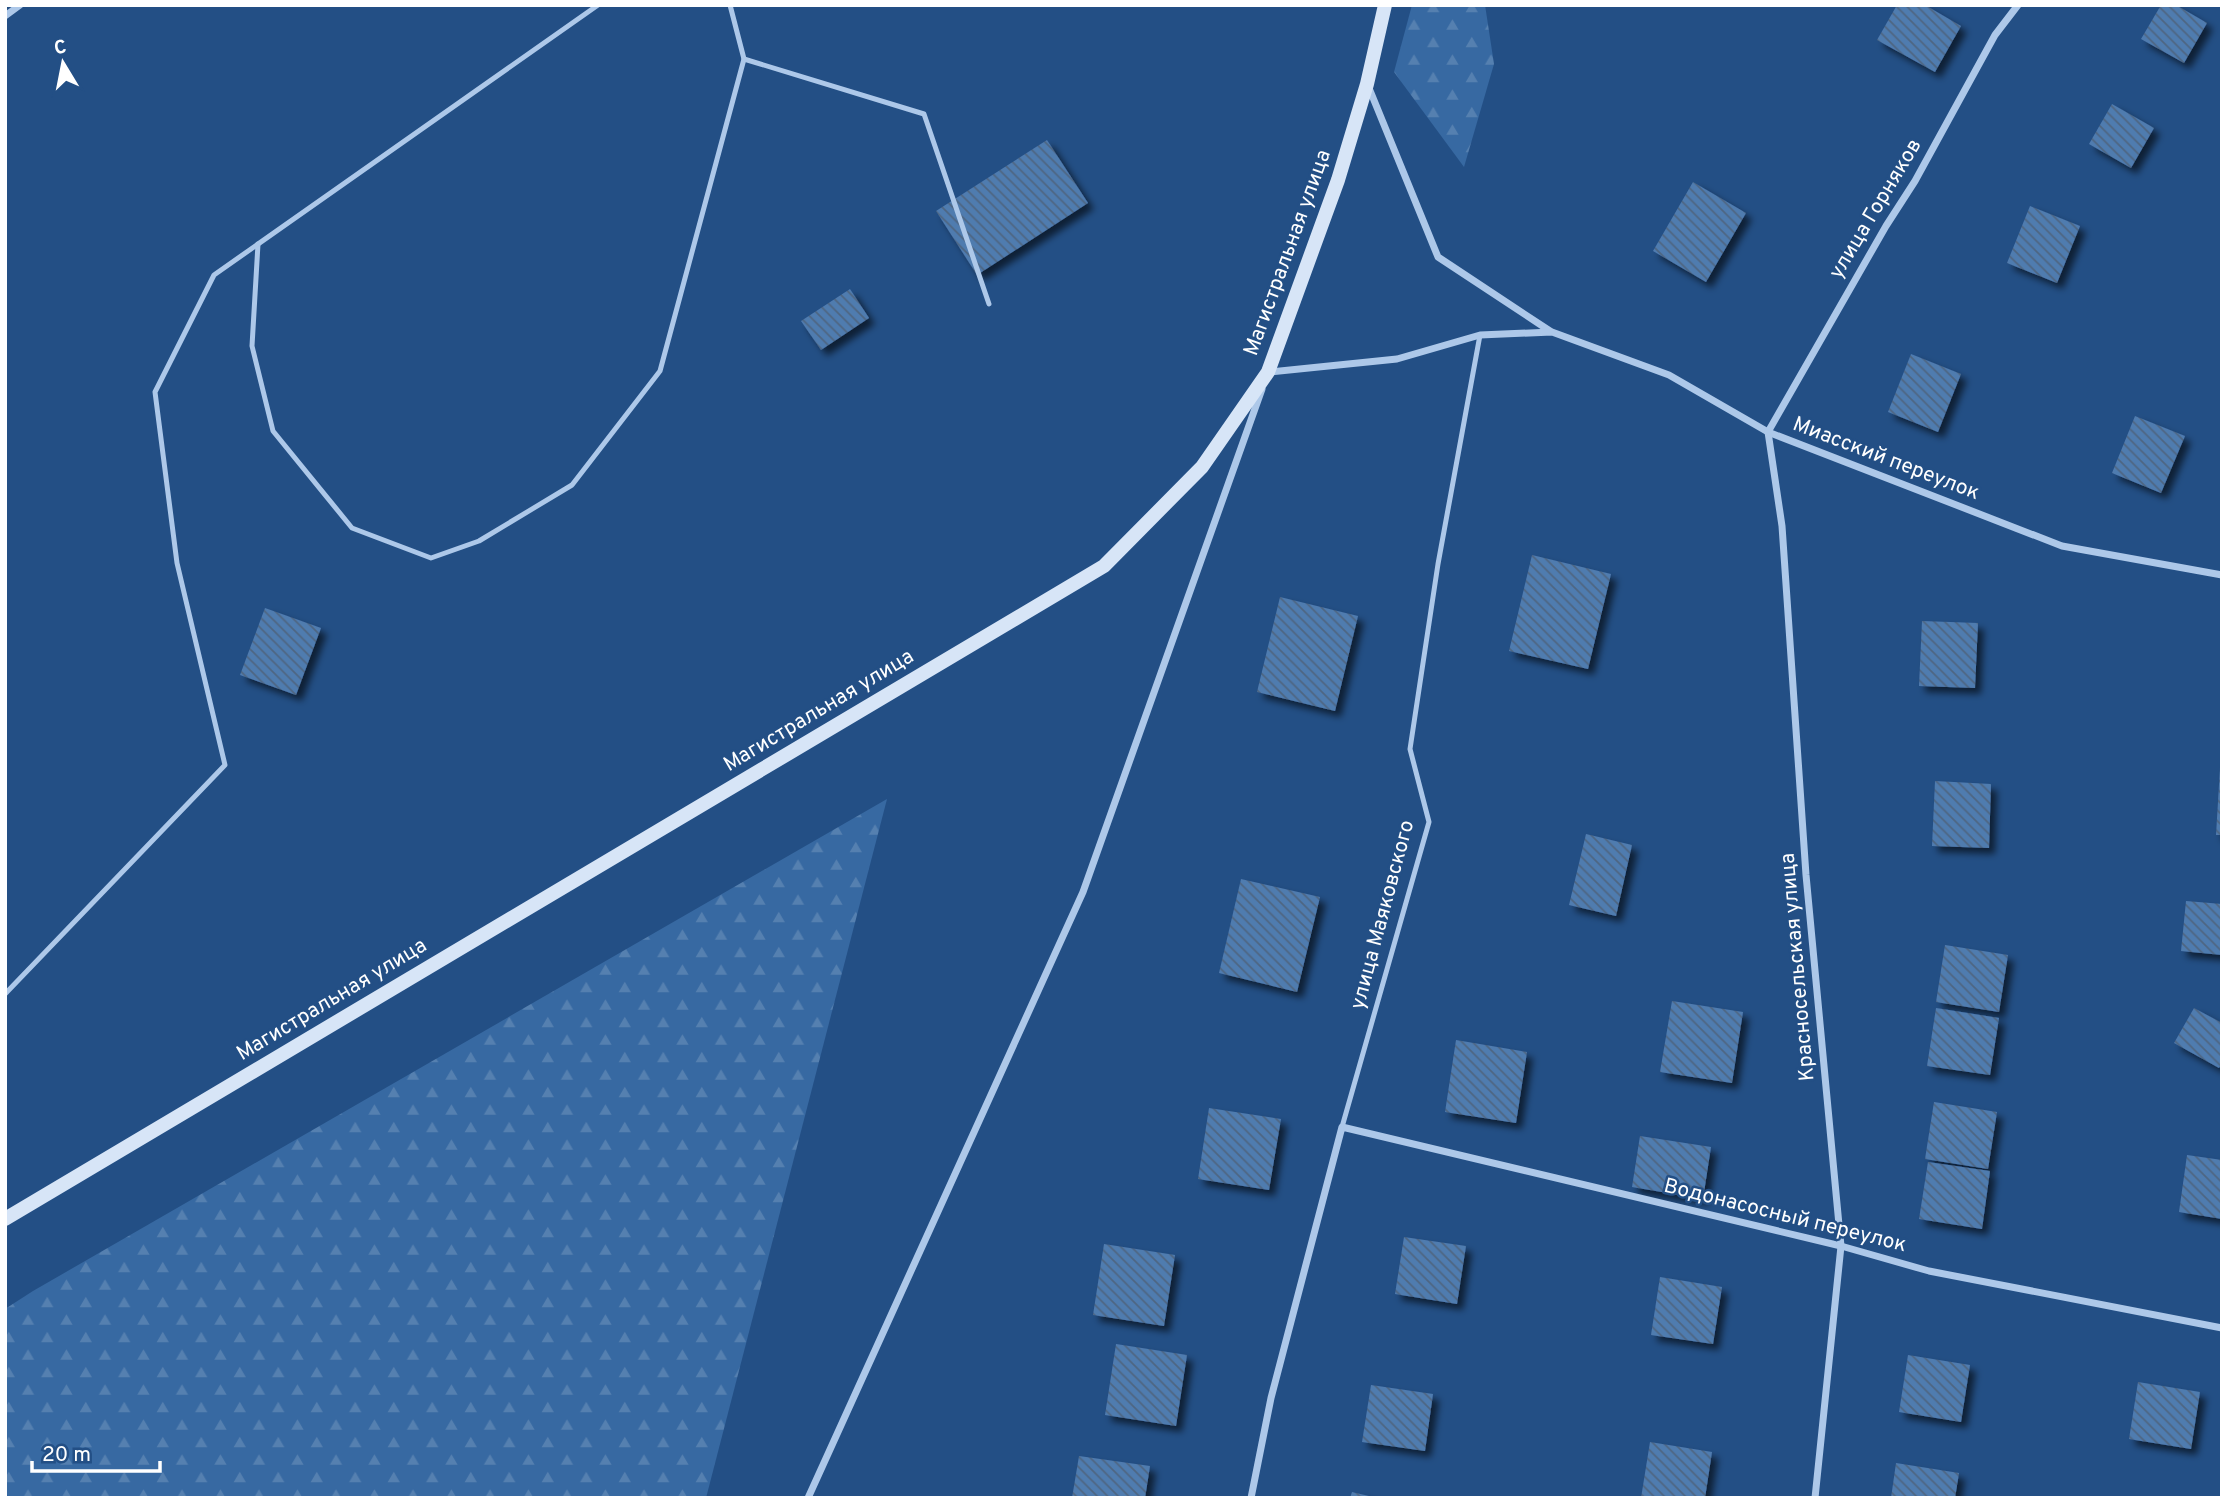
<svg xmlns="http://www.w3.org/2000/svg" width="2227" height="1503" font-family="Overpass,sans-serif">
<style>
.forest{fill:url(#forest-firs)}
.building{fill:url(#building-back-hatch);filter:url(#shadow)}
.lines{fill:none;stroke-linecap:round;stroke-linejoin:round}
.lane{stroke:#adc8e9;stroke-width:5}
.street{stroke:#adc8e9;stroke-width:7}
.secondary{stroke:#d7e5f7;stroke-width:14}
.labels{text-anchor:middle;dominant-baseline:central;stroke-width:5;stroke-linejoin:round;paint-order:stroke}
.street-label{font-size:21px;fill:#fff;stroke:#234f85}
</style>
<defs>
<pattern id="forest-firs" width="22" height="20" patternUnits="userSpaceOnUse" patternTransform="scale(1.75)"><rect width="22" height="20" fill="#3769a2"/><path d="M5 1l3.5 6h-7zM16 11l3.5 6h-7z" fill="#5580b0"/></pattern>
<pattern id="building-back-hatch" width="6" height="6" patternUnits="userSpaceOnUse" patternTransform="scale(1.75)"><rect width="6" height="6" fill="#507baf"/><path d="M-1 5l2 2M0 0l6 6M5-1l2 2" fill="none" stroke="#4e6682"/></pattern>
<filter id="shadow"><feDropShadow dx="6" dy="6" stdDeviation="3.5" flood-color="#0009"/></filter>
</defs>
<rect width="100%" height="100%" fill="#234f85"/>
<!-- forest -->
<g class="forest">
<polygon points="1412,5 1485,5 1494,64 1464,167 1394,72"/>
<polygon points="887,799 706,1498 5,1498 5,1309 33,1291"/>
</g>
<!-- building -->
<g class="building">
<polygon points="1897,5 1925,5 1961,26 1935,72 1877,40"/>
<polygon points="2161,5 2176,5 2207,23 2184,63 2141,39"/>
<polygon points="2112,104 2154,128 2131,168 2089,144"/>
<polygon points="1047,140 1088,203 977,275 936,211"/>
<polygon points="1693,182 1746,213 1706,282 1653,251"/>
<polygon points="2030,206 2080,226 2057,283 2007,263"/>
<polygon points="850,289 869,318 821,350 801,321"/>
<polygon points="1911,354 1961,374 1938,432 1888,412"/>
<polygon points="2135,416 2185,436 2161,493 2112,473"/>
<polygon points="1532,555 1611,574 1588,669 1509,651"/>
<polygon points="1280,597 1358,616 1335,711 1257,692"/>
<polygon points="265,608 321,628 296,695 240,675"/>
<polygon points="1922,621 1978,623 1975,688 1919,686"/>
<polygon points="2220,768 2222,768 2222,835 2216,835"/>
<polygon points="1935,781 1991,784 1989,848 1932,846"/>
<polygon points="1586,834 1632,845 1616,916 1569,905"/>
<polygon points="1241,879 1320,897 1297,992 1219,973"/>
<polygon points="2186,901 2222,904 2222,955 2181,951"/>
<polygon points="1945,945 2008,955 1999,1012 1936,1002"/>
<polygon points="1672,1001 1743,1012 1732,1083 1660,1072"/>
<polygon points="1936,1008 1999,1018 1990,1075 1927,1066"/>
<polygon points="2194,1008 2222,1023 2222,1063 2219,1068 2174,1043"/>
<polygon points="1456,1040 1527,1052 1516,1123 1445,1112"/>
<polygon points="1934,1102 1997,1112 1988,1169 1925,1159"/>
<polygon points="1209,1108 1281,1119 1269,1190 1198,1179"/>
<polygon points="1640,1136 1711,1147 1703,1199 1632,1187"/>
<polygon points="2187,1155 2222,1160 2222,1219 2179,1212"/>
<polygon points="1928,1162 1990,1171 1982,1229 1919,1219"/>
<polygon points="1404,1237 1466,1246 1457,1304 1395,1294"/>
<polygon points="1104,1244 1175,1255 1164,1326 1093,1315"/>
<polygon points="1660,1277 1722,1287 1713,1344 1651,1335"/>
<polygon points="1116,1344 1187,1355 1176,1426 1105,1415"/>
<polygon points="1908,1355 1970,1365 1961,1422 1899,1412"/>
<polygon points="2138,1382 2200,1392 2191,1449 2129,1439"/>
<polygon points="1371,1385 1433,1394 1425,1451 1362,1442"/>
<polygon points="1650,1442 1712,1452 1705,1498 1641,1498"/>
<polygon points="1079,1456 1150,1466 1145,1498 1072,1498"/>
<polygon points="1896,1463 1959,1473 1955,1498 1891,1498"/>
<polygon points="1352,1492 1373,1497 1373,1498 1350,1498"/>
</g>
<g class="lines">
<!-- lane -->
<g class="lane">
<polyline points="744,59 924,114 989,304"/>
<polyline points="258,244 252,346 273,431 352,528 431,558 479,541 572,485 660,371 744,59 730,5"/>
<polyline points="5,994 225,765 177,563 155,392 214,275 598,5"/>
<polyline points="1342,1127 1429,822 1410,749 1438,564 1480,335"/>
</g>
<!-- street -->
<g class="street">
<polyline points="5,16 20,5"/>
<polyline points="1369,88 1438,257 1550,331"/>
<polyline points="1269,372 1397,359 1480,335 1552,332 1669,375 1768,432 2062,546 2222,575"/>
<polyline points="1768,432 1782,526 1806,875 1841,1246 1815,1498"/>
<polyline points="1768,432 1886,226 1915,181 1995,35 2018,5"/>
<polyline points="808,1498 1083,892 1262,389"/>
<polyline points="1251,1498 1271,1398 1342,1127 1841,1246 1929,1271 2222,1328"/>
</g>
<!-- secondary -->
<polyline class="secondary" points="5,1219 1104,566 1202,467 1268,372 1338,180 1367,84 1385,5"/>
</g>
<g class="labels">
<!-- street labels -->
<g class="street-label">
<text transform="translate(1876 209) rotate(-59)">улица Горняков</text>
<text transform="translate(1288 253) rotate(-70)">Магистральная улица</text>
<text transform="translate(1886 459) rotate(21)">Миасский переулок</text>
<text transform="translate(819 711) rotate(-31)">Магистральная улица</text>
<text transform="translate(1383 915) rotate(-75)">улица Маяковского</text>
<text transform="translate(1798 967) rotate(-95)">Красносельская улица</text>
<text transform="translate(332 1000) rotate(-31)">Магистральная улица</text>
<text transform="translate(1785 1216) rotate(14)">Водонасосный переулок</text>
</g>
</g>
<!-- border -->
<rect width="2227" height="1503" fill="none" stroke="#ffffff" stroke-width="14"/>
<!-- north arrow -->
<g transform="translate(63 63) rotate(350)" stroke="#234f85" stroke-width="5" paint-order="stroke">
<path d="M0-5L12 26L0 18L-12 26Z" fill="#ffffff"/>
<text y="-10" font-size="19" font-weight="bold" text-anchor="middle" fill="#ffffff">С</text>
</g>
<!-- scale -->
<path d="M32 1461v10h128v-10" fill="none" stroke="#ffffff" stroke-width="3.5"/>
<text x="42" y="1461" font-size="21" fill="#ffffff" stroke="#234f85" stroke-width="5" paint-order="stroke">20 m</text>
</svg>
